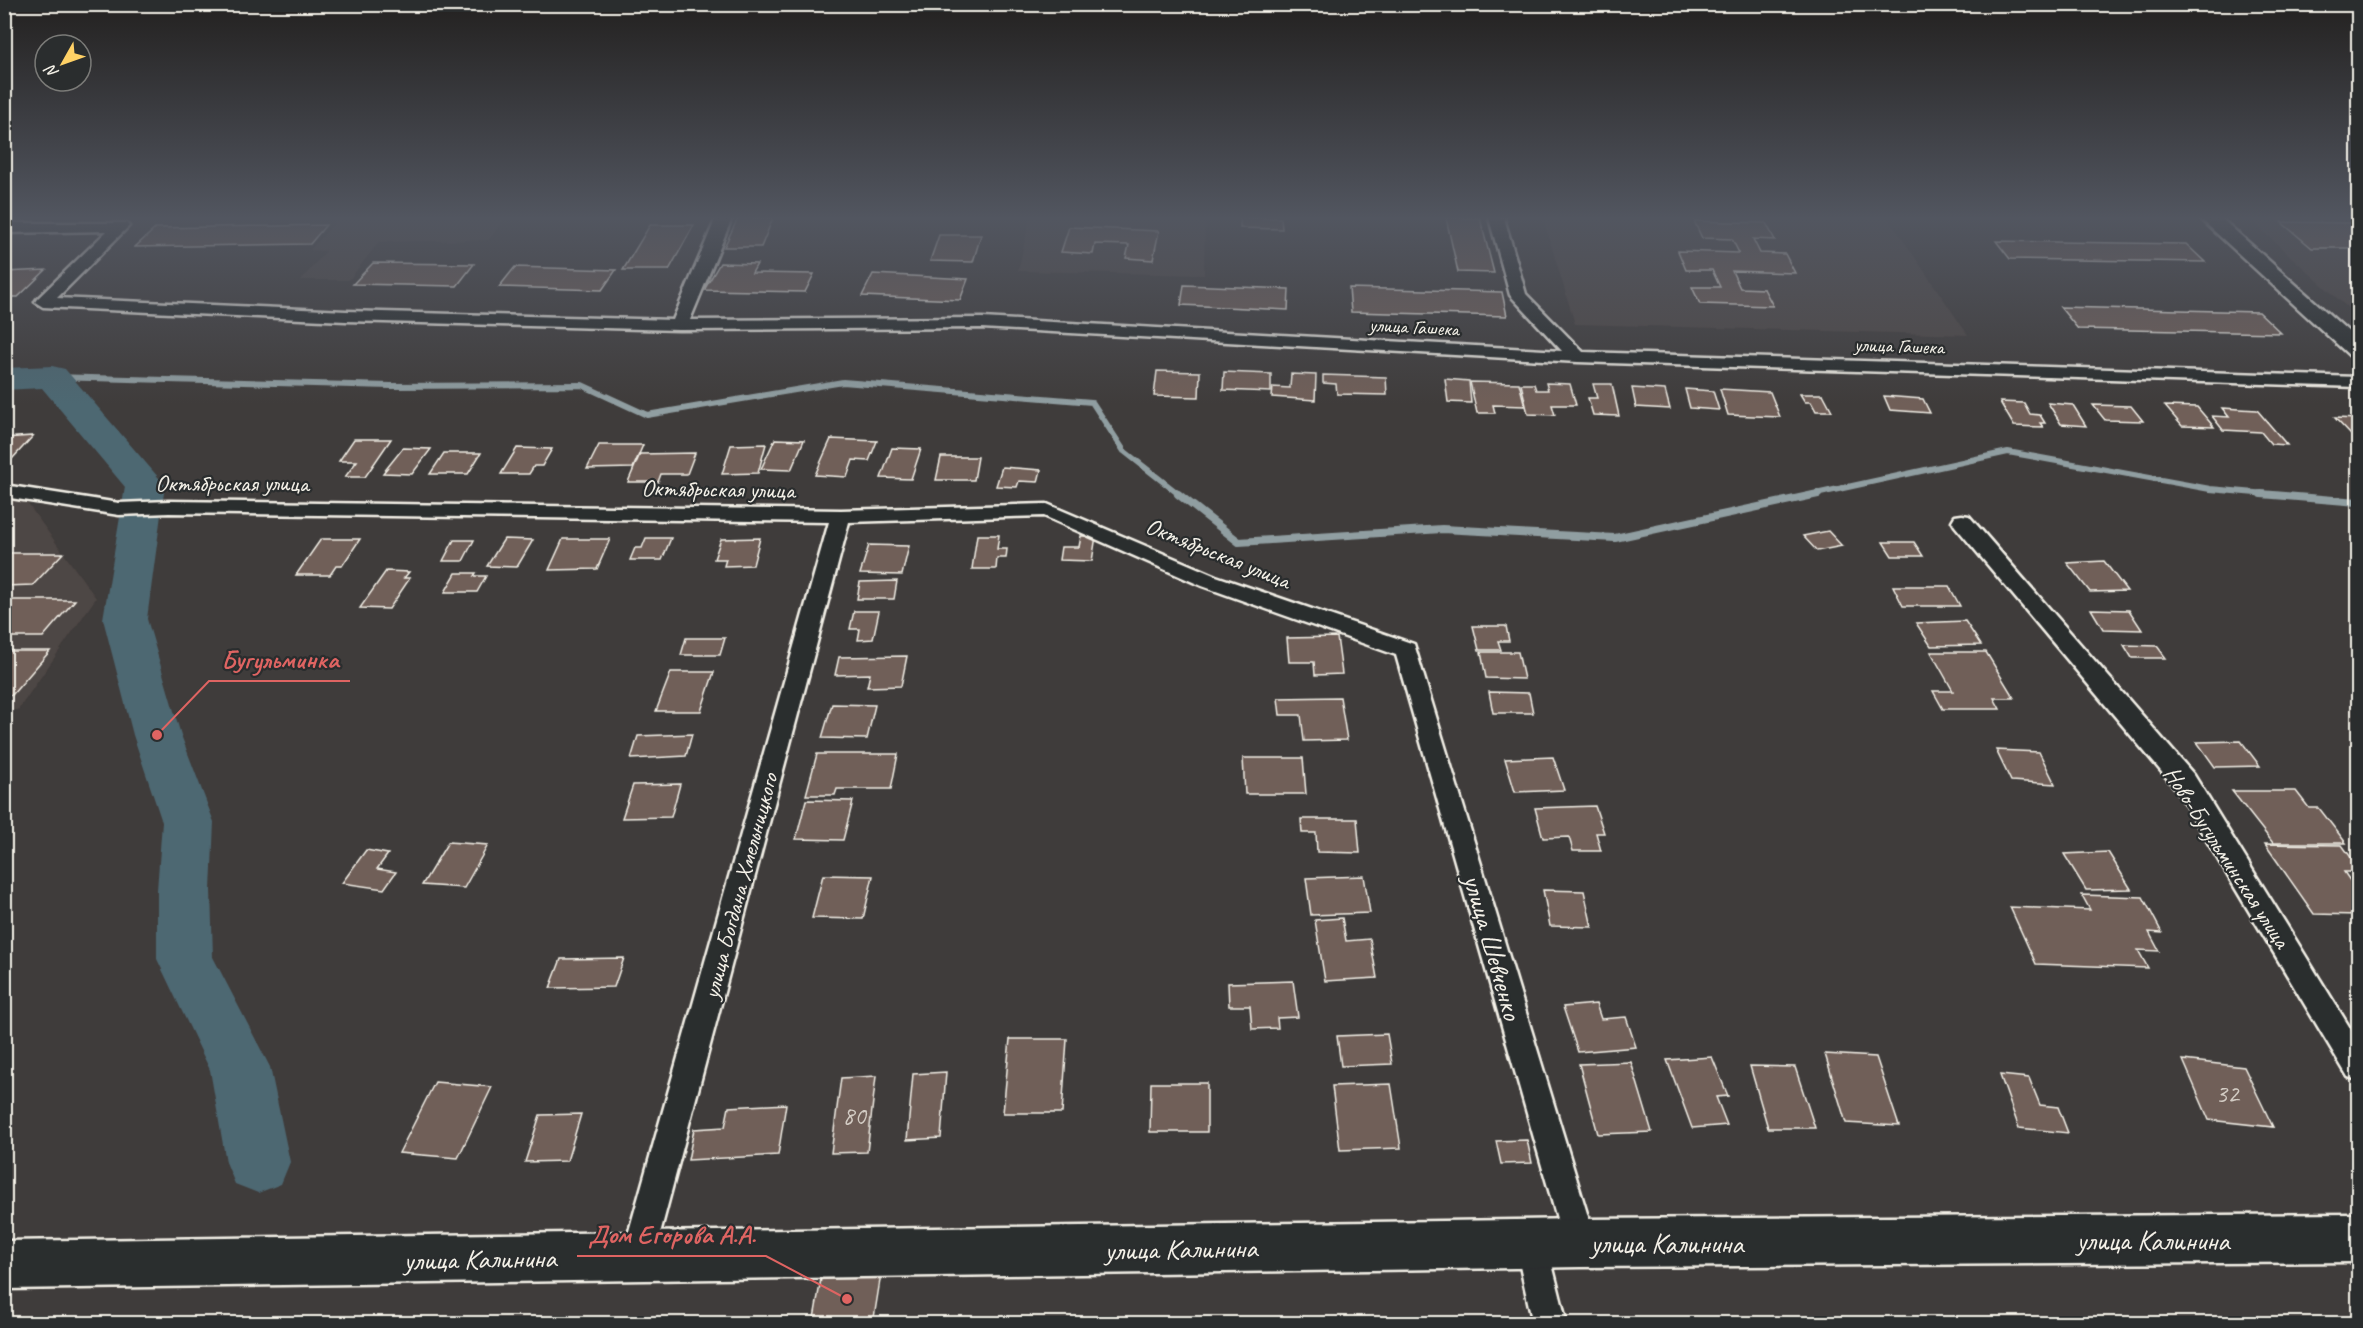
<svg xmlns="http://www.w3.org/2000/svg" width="2363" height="1328" font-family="Caveat,sans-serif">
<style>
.built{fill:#4e4644}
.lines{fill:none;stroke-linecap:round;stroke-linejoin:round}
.stream-far1{stroke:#909ea1;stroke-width:6}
.stream{stroke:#909ea1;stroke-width:8}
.river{fill:#4d6772;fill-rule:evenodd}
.building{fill:#705e59;stroke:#f4f1e8;stroke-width:1.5}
.minor-casing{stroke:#f4f1e8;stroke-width:5}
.tertiary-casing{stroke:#f4f1e8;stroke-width:5}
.secondary-casing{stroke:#f4f1e8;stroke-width:5}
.minor{fill:#2a2d2e;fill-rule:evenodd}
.tertiary{fill:#2a2d2e;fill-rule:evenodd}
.secondary{fill:#2a2d2e;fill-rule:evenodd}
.labels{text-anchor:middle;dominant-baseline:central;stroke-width:4.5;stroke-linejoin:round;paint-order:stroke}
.far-street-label{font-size:20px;fill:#f4f1e8;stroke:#2a2d2e}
.street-label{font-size:24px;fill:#f4f1e8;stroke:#2a2d2e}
.near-number-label{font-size:26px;fill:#d3ccc4}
.near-street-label{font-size:28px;fill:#f4f1e8;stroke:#2a2d2e}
.leader{fill:none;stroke:#df6462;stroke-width:2}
.callout-dot{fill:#df6462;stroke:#2a2d2e;stroke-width:2}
.callout-label{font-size:26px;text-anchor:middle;font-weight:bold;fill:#df6462;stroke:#2a2d2e;stroke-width:4.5;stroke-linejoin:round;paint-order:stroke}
</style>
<rect width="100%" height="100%" fill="#3f3c3b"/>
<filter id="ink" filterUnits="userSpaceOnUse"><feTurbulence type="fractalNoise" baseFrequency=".0167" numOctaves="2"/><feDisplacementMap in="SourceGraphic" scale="12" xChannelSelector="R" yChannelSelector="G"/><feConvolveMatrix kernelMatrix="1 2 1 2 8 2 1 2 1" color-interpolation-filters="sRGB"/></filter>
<g filter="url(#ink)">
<!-- built -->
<g class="built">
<polygon points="339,218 557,218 504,219 489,240 379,242 349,280 301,280 326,251 310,250"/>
<polygon points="1030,218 1205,218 1204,275 1018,271"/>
<polygon points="1543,218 1888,218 1968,335 1575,324"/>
<polygon points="2248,218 2358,218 2358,317"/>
<polygon points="22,496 96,598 18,710 5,710 4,497"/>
</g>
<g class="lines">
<!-- stream-far1 -->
<g class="stream-far1">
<polyline points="52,377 391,386 582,385 647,415 843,382 1092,402 1124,451 1180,495"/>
<polyline points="1811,495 2008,452 2210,489 2279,495"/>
</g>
<!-- stream -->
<g class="stream">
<polyline points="1178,494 1239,542 1442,529 1615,538 1818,494"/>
<polyline points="2261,494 2358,502"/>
</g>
<!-- river -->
<polygon class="river" points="52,366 65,369 165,485 147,619 181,735 214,822 211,890 213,957 270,1067 290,1162 281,1184 258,1193 235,1184 226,1162 210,1070 157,959 157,890 162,822 133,735 103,619 125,487 42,388 4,390 4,368"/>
</g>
<!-- building -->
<g class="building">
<polygon points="738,218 773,218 761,247 724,247"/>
<polygon points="1240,218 1281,218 1282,229 1240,228"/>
<polygon points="1446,218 1480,218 1494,273 1458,272"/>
<polygon points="1694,221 1766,223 1775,240 1753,239 1760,253 1785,254 1795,273 1732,271 1740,288 1764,289 1773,306 1700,304 1692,287 1720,287 1712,270 1686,270 1678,251 1739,253 1732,239 1702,238"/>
<polygon points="2281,222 2358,223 2358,248 2312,248"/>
<polygon points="326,225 310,244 135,247 156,228"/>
<polygon points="650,225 694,225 669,270 623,270"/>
<polygon points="1069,227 1159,231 1153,260 1126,258 1129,245 1095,244 1093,254 1061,252"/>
<polygon points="939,235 981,235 973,262 930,261"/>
<polygon points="1996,241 2186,244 2205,262 2010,259"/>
<polygon points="373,263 474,264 457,286 353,284"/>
<polygon points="720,263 757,264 752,273 814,274 805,292 704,290"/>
<polygon points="515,267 616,270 602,290 499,287"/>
<polygon points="46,270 18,297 4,297 4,272"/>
<polygon points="873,274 968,279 960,300 862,296"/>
<polygon points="1184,285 1289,289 1288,310 1181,305"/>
<polygon points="1349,288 1502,292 1507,316 1351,312"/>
<polygon points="2060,307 2259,312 2281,333 2078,329"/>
<polygon points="1157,371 1200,372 1199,397 1154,396"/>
<polygon points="1224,372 1271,374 1271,392 1223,390"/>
<polygon points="1291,374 1316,375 1315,400 1272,397 1273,387 1290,388"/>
<polygon points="1323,375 1386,377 1387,395 1337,394 1336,384 1323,383"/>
<polygon points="1445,379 1469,381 1471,403 1448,402"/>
<polygon points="1470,382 1519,383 1525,406 1493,405 1495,413 1477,413"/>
<polygon points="1546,383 1570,384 1576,405 1552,405 1555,415 1528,414 1521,384 1534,384 1536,390 1548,390"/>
<polygon points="1593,384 1612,384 1619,416 1593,415 1588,398 1597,398"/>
<polygon points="1632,388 1665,390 1670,409 1636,407"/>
<polygon points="1685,389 1713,391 1719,410 1690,408"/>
<polygon points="1720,389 1770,392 1780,417 1728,415"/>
<polygon points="1800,394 1823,394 1832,411 1816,411 1811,402 1805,402"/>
<polygon points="1884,396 1923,399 1930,413 1890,410"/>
<polygon points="2000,402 2024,403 2030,414 2040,415 2045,423 2040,423 2043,427 2014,426"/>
<polygon points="2048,403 2073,405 2086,426 2061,424"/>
<polygon points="2093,405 2131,406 2143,421 2105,420"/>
<polygon points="2165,406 2197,407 2214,427 2182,426"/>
<polygon points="2222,408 2257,410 2287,445 2271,444 2261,432 2223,430 2212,416 2229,417"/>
<polygon points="2335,418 2358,419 2358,435 2351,435"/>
<polygon points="33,436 12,459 4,460 4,438"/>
<polygon points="354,439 391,439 365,477 345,477 357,461 339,461"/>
<polygon points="775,439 804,440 791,470 761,469"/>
<polygon points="831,439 877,441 869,461 853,460 847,477 815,475"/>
<polygon points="766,444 758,473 722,474 731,445"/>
<polygon points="599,445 643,445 633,468 587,469"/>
<polygon points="403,448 431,449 412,474 383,473"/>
<polygon points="517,448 552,449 542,466 534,466 529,474 501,474"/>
<polygon points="892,448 921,449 911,479 881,478"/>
<polygon points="444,453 481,453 468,474 430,474"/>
<polygon points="695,453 687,474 661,474 658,482 628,482 640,454"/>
<polygon points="941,457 978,457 974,480 936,480"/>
<polygon points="1002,467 1041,470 1038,482 1019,481 1017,487 996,486"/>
<polygon points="1828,531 1842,546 1817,551 1803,536"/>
<polygon points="977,535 999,535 997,549 1007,549 1006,558 997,558 996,569 972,569"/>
<polygon points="1081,536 1096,536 1092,561 1059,560 1061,547 1079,547"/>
<polygon points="646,538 671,538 662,560 630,560 635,548 642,548"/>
<polygon points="760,538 753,565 724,566 726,559 714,559 721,539"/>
<polygon points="321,539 360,539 342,566 336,566 330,575 296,575"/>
<polygon points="504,539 533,540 517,567 487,566"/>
<polygon points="563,539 610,539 597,569 549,570"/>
<polygon points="454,540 474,540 463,561 443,561"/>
<polygon points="1883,542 1914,542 1923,556 1892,556"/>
<polygon points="869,545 909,546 902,575 860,574"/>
<polygon points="4,553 63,553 33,585 4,586"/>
<polygon points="2104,561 2127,591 2090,592 2067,563"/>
<polygon points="386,571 409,572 404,578 410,578 389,609 360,608"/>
<polygon points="456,573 476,573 474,576 486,576 477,592 445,592"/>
<polygon points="897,581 894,599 857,599 860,582"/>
<polygon points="1893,586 1949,586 1960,606 1903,606"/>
<polygon points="4,600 75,600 43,637 4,637"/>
<polygon points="2091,609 2129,610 2142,630 2103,629"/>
<polygon points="854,611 879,611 873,639 858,640 860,629 850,629"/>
<polygon points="1965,621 1981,645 1931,646 1916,623"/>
<polygon points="1473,626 1506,626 1509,641 1498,641 1501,650 1479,650"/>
<polygon points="1337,637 1342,674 1315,675 1314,662 1289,662 1287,638"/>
<polygon points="686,638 725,638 720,655 681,655"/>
<polygon points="2124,645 2157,646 2166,658 2132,658"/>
<polygon points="4,651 50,651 12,695 4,695"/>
<polygon points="1481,652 1518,652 1524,679 1486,678"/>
<polygon points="1931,652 1986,652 2014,698 1994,698 2000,709 1943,709 1933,691 1953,691"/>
<polygon points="907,656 901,686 867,687 870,674 835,675 839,657"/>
<polygon points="671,672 714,672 701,711 656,711"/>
<polygon points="1489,692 1529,693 1533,713 1493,713"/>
<polygon points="1340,697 1347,740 1304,741 1301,715 1280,715 1278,698"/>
<polygon points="832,704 875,705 867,739 822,738"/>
<polygon points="692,734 686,756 631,759 638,736"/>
<polygon points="2241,741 2260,766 2215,767 2197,742"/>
<polygon points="1996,750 2039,752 2055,784 2011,781"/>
<polygon points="817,754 898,754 891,789 837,789 835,795 806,795"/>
<polygon points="1553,757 1564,790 1515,792 1505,759"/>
<polygon points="1243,758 1303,758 1306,794 1245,794"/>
<polygon points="680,784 671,817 622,818 633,785"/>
<polygon points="2232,791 2296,791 2309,808 2319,808 2346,843 2273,843"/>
<polygon points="806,800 853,801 843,840 796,839"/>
<polygon points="1595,806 1604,833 1596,833 1601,851 1573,851 1569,837 1543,838 1535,808"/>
<polygon points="1301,819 1357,819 1360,853 1317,852 1316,833 1302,833"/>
<polygon points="448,842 488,845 464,888 422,885"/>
<polygon points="2265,844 2342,845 2358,867 2358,872 2344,872 2358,892 2358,915 2314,914"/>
<polygon points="366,850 388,854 377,869 396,872 384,889 342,883"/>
<polygon points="2108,852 2131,889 2086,890 2064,854"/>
<polygon points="823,875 873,876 863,919 812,918"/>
<polygon points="1364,876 1370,913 1311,915 1306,878"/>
<polygon points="1543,890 1584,891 1592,927 1550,926"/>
<polygon points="2082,895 2143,897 2162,933 2149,932 2159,951 2138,950 2148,968 2036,964 2010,907 2090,910"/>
<polygon points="1342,918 1346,941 1370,939 1377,978 1325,981 1315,920"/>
<polygon points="624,958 614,987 550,988 561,959"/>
<polygon points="1293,981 1298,1017 1277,1018 1278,1028 1252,1029 1250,1006 1229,1006 1228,983"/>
<polygon points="1596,1004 1601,1019 1626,1017 1636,1047 1578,1052 1563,1007"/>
<polygon points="1387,1034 1392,1064 1341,1066 1337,1036"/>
<polygon points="1010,1039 1067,1039 1062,1113 1003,1113"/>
<polygon points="1825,1054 1876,1057 1899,1126 1846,1123"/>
<polygon points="1712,1057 1728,1096 1716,1097 1727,1125 1692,1128 1667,1060"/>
<polygon points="2183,1060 2244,1067 2273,1127 2209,1120"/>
<polygon points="1631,1062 1652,1132 1598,1134 1579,1064"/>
<polygon points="1750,1066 1795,1067 1815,1128 1768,1128"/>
<polygon points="946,1072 941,1138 907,1140 913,1074"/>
<polygon points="2000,1075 2029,1078 2040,1105 2058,1107 2068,1133 2019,1128"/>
<polygon points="876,1076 867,1152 831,1153 841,1078"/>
<polygon points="435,1082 492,1087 458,1158 399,1153"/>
<polygon points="1151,1083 1207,1083 1207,1132 1150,1132"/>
<polygon points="1391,1084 1401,1148 1340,1150 1332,1086"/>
<polygon points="786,1104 778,1155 688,1160 694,1129 725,1127 729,1107"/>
<polygon points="581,1114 567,1161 525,1162 540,1115"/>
<polygon points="1527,1140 1532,1163 1501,1164 1496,1141"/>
<polygon points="822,1273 881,1274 873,1324 813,1324"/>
</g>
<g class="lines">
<!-- minor casing -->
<g class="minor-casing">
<g id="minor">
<polygon points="716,218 732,218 690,320 982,318 1562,351 1510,295 1489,218 1504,218 1526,294 1583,352 2358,377 2358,387 1578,362 982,328 679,330 346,321 43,307 35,302 37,299 107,231 4,233 4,223 126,223 129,226 57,298 346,311 673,320"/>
<polygon points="4,485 119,503 169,501 841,510 1047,504 1216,576 1414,644 1596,1243 1591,1254 1580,1259 1569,1254 1564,1243 1396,655 1202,586 1044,516 849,522 654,1256 649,1267 638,1272 627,1267 622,1256 829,522 169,513 119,515 4,497"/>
<polygon points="1962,515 1969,516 2194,775 2358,1041 2358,1080 2348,1077 2176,789 1955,526 1952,521 1955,516"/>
<polygon points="1531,1228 1542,1233 1547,1244 1567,1324 1533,1324 1515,1244 1520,1233"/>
</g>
</g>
<!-- tertiary casing -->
<g class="tertiary-casing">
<polygon id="tertiary" points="2200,218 2221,218 2358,340 2358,357 2350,356"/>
</g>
<!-- secondary casing -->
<g class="secondary-casing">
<polygon id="secondary" points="2358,1214 2358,1262 1580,1267 4,1289 4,1241 1580,1219"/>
</g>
<!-- minor -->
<use href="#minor" class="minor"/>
<!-- tertiary -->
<use href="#tertiary" class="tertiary"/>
<!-- secondary -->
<use href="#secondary" class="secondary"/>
</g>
</g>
<!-- sky -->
<linearGradient id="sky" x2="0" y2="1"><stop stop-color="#232120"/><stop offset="0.54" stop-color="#525660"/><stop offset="1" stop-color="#525660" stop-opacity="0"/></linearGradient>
<rect width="2363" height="404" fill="url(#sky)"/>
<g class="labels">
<!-- far-street labels -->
<g class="far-street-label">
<text transform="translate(1414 327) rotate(3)">улица Гашека</text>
<text transform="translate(1899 346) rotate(2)">улица Гашека</text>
</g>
<!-- street labels -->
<g class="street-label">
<text x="232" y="483">Октябрьская улица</text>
<text transform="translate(718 489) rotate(1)">Октябрьская улица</text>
<text transform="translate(1218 553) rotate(22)">Октябрьская улица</text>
<text transform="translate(2227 857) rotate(57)">Ново-Бугульминская улица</text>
<text transform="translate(740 886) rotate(-75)">улица Богдана Хмельницкого</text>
</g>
<!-- near-number labels -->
<g class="near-number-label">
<text x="2227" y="1093">32</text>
<text x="854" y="1115">80</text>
</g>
<!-- near-street labels -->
<g class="near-street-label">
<text transform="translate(1493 947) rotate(74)">улица Шевченко</text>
<text x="2153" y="1240">улица Калинина</text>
<text x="1667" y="1243">улица Калинина</text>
<text transform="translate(1181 1249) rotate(-1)">улица Калинина</text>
<text transform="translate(480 1259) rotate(-1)">улица Калинина</text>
</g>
</g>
<!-- callouts -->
<path class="leader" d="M157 735L209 681H350M847 1299L766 1256H577"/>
<g class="callout-dot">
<circle cx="157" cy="735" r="6"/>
<circle cx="847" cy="1299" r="6"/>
</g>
<g class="callout-label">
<text x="280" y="668">Бугульминка</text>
<text x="672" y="1243">Дом Егорова А.А.</text>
</g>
<!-- margin -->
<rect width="2363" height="1328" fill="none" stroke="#2a2d2e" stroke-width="24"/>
<rect x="12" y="12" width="2339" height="1304" fill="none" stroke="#f4f1e8" stroke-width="2" filter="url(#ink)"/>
<!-- north arrow -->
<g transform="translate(63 63) rotate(230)"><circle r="28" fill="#2a2d2e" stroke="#7b7b78" stroke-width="1.5"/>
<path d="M0-4.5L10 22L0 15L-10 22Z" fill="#ffd166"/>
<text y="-9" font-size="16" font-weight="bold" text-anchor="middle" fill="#f4f1e8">N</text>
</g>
</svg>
